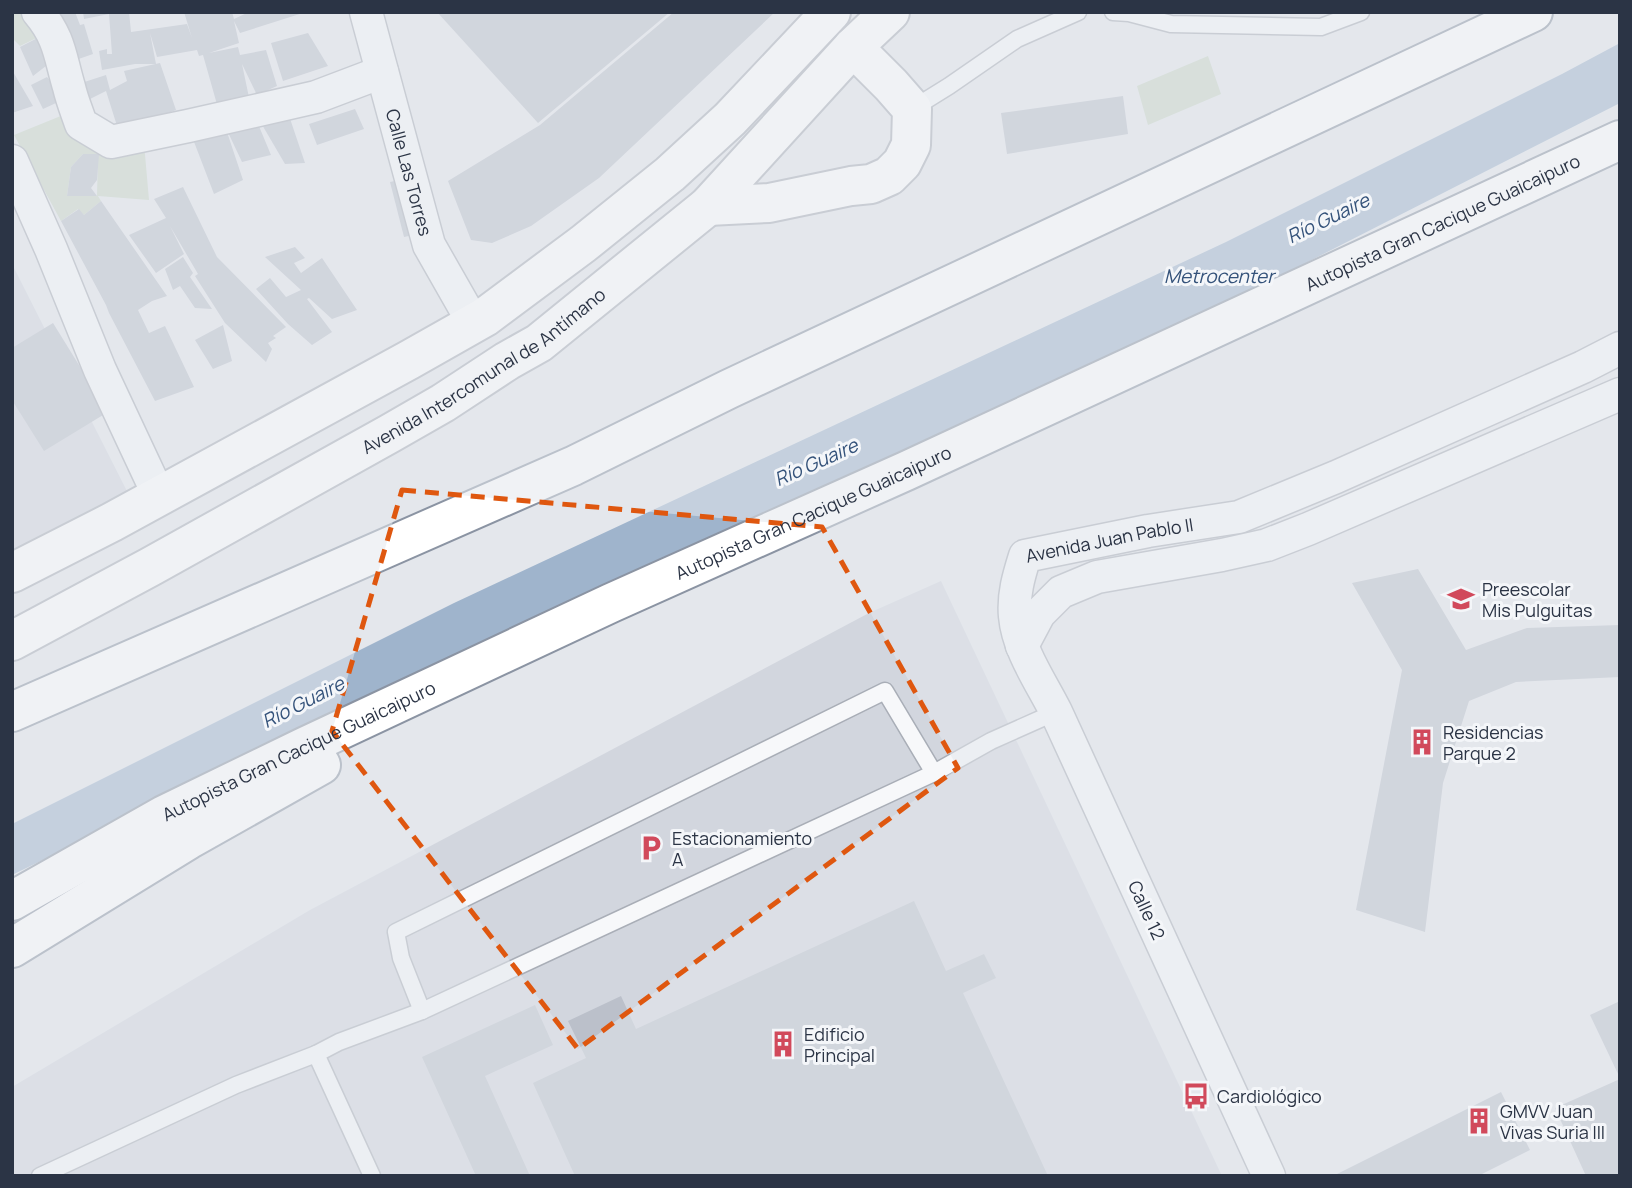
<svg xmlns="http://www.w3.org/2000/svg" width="1632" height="1188" font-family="Manrope,sans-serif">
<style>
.built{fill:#d2d6de}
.green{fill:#c9d6c5;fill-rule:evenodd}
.water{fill:#9fb4cc}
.building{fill:#bbc0ca}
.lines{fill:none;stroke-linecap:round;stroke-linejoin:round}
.service-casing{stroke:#a9aeb7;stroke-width:19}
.minor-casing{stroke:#a9aeb7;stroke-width:35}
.secondary-casing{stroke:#a9aeb7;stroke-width:42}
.motorway-casing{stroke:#8b94a3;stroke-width:42}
.service{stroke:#f7f8fa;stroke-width:16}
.minor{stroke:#f7f8fa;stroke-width:32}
.secondary{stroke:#fff;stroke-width:38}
.motorway{stroke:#fff;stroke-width:38}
.marked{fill:none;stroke:#df570f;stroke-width:5;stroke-dasharray:14 9;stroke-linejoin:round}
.labels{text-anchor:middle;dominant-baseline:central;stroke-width:6;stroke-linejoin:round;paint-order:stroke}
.street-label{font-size:18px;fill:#2b3445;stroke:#f4f6f9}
.poi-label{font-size:18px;fill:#2b3445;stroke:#f4f6f9;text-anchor:start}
.water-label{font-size:19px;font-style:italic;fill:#34527a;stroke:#f4f6f9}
</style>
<rect width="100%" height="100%" fill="#e4e7ec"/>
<!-- built -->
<g class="built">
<polygon points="12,264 136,509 12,574"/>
<polygon points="941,581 1222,1176 12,1176 12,1087 310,910 869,613"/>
</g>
<!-- green -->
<g class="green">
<polygon points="12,12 33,12 51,31 20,46 12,38"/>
<polygon points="1208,56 1221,94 1148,125 1137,86"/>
<path d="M73 111 144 143 149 200 98 196 101 201 84 215 78 209 61 221 14 135ZM83 154 98 155 97 196H67L71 167Z"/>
</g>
<!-- water -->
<polygon class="water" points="1620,43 1620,103 1231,301 1012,400 448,662 12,875 12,823 14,823 454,603 1226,242 1562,74"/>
<!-- building -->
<g class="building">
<polygon points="53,12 75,12 80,25 84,24 93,54 67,63 64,52 33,76 20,47 51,31"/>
<polygon points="83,12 129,12 131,32 187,24 192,38 184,12 232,12 234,19 249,12 306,12 240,33 234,21 239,43 209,53 238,47 240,55 266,50 277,86 257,95 242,64 251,107 271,155 242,162 225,126 243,180 214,194 191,134 220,115 203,55 199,56 197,50 157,57 150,33 156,64 135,64 102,70 99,51 107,49 107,54 112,54 109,14 84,19"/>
<polygon points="437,12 670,12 538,123"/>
<polygon points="674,12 775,12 599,178 531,226 492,243 471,240 448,181 540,125"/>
<polygon points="308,33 328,66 283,81 271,43"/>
<polygon points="160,63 176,110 139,124 118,129 106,91 80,104 72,86 106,75 110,90 127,81 124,71"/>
<polygon points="12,70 33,106 12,113"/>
<polygon points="60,76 69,97 43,109 31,85 47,77 51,82"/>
<polygon points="282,95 305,163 285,164 254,111"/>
<polygon points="1123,96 1128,134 1007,154 1001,113"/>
<polygon points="355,109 364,129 317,145 309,124"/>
<polygon points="83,154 99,154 97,180 91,188 97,196 67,196 71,167"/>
<polygon points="414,177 427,232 404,237 390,182"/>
<polygon points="183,187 217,257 286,327 273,336 276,338 268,343 272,349 266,362 225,323 195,276 198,274 170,226 184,254 156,273 129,235 166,218 154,199"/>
<polygon points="101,201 167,296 152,301 138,310 149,333 165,326 194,387 155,401 109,313 106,305 61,221 79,209 84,215"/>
<polygon points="295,247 305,258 294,263 301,273 322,258 357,310 332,319 309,298 307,299 332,332 312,345 288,324 256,289 270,278 286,297 301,290 265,257"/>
<polygon points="183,257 193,273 190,277 212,309 195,308 180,286 173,290 165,269"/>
<polygon points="53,323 108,412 44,451 12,400 12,348"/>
<polygon points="223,325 232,361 213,369 195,340"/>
<polygon points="1418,569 1466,650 1527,628 1620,625 1620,677 1516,682 1469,701 1443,783 1425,932 1356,910 1402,670 1352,583"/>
<polygon points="914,901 946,971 984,954 996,978 963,993 1048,1176 575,1176 533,1083 586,1058 568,1021 621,996 636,1029"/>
<polygon points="1620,1001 1620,1078 1590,1015"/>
<polygon points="535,1005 553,1045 485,1076 530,1176 476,1176 422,1057"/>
<polygon points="1620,1079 1620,1176 1586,1176 1555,1108"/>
<polygon points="1501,1092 1530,1150 1478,1176 1333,1176"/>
</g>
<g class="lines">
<!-- service casing -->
<g class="service-casing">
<g id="service">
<polyline points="1113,12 1129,13 1171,24 1321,27 1361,12"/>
<polyline points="912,109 949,86 1017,39 1078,12"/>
<polyline points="422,1011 401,958 396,932 885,691 934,773"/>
<polyline points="316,1054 339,1042 422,1011 934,773 991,741 1056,712"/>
<polyline points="40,1176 236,1085 316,1054 372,1176"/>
</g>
</g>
<!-- minor casing -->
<g class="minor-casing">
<g id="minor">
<path d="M38 12C60 38 60 57 69 87 72 100 77 112 81 124L111 142 188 126 316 97 382 72"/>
<path id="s1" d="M366 12 429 245 474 324"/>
<polyline points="12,161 51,249 100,370 159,496"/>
<polyline points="1022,646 1039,614 1061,592 1097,577 1222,555 1267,545 1308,529 1620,394"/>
<path id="s2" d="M1269 1176 1056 712C1041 682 1018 650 1015 616 1013 595 1019 575 1025 556L1148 531 1239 517 1336 477 1583 367 1620 348"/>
</g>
</g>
<!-- secondary casing -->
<g class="secondary-casing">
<g id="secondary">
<polyline points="708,206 769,203 851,186 871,184 889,176 902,163 911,145 912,109 891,85 853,47"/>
<polyline points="12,573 112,522 409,360 485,317 583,244 670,174 730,119 831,12"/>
<path id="s3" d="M12 641 150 567 389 434 443 403 507 361 539 343 708 206 853 47 890 12"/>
</g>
</g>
<!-- motorway casing -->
<g class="motorway-casing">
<g id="motorway">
<polyline points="12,712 573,466 729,389 1533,12"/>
<path id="s4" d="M12 901 164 815 304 747 611 603 906 471 1620 140"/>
<polyline points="12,948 188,840 321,765"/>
</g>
</g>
<!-- service -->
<use href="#service" class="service"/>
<!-- minor -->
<use href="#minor" class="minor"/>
<!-- secondary -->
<use href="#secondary" class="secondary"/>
<!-- motorway -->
<use href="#motorway" class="motorway"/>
</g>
<!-- marked area -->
<path d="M0 0H1632V1188H0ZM402 490 822 527 958 768 578 1049 332 731Z" fill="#e4e7ec" fill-opacity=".55" fill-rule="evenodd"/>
<path class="marked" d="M402 490 822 527 958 768 578 1049 332 731Z"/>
<!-- icons -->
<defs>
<g id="school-bare" transform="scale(2.1)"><path d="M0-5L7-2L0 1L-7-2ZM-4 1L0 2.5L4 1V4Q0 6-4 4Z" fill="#d1495b" stroke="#f4f6f9" stroke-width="2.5" paint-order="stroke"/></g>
<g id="building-bare" transform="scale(2.1)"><path d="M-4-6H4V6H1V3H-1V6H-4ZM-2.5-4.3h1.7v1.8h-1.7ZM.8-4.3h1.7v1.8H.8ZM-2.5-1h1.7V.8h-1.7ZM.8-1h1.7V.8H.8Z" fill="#d1495b" stroke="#f4f6f9" stroke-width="2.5" paint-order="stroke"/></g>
<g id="parking-bare" transform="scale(2.1)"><path d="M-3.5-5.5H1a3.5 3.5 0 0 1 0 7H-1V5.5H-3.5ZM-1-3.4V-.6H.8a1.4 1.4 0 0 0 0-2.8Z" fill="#d1495b" stroke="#f4f6f9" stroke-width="2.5" paint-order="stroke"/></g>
<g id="bus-bare" transform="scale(2.1)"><path d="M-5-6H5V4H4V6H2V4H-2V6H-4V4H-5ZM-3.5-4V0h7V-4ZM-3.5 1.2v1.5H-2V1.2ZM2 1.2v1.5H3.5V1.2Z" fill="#d1495b" stroke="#f4f6f9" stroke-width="2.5" paint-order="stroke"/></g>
</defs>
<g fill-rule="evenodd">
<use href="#school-bare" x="1461" y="599"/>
<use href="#building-bare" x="1422" y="742"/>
<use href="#parking-bare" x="651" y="848"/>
<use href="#building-bare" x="783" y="1044"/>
<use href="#bus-bare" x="1196" y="1096"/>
<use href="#building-bare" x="1479" y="1121"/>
</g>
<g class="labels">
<!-- street labels -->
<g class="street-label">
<text stroke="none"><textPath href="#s1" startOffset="166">Calle Las Torres</textPath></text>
<text stroke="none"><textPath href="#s4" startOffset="1584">Autopista Gran Cacique Guaicaipuro</textPath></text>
<text stroke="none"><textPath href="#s3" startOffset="544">Avenida Intercomunal de Antímano</textPath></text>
<text stroke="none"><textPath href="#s4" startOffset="891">Autopista Gran Cacique Guaicaipuro</textPath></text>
<text stroke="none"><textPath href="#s2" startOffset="763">Avenida Juan Pablo II</textPath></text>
<text stroke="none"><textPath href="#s4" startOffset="324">Autopista Gran Cacique Guaicaipuro</textPath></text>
<text transform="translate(1147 910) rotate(65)">Calle 12</text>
</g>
<!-- poi labels -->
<g class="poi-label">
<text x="1482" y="589">Preescolar<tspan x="1482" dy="21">Mis Pulguitas</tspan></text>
<text x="1443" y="732">Residencias<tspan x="1443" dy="21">Parque 2</tspan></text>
<text x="672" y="838">Estacionamiento<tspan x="672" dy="21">A</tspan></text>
<text x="804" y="1034">Edificio<tspan x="804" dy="21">Principal</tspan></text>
<text x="1217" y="1096">Cardiológico</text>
<text x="1500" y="1111">GMVV Juan<tspan x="1500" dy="21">Vivas Suria III</tspan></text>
</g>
<!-- water labels -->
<g class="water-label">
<text transform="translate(1328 218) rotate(-26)">Río Guaire</text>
<text x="1219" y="276">Metrocenter</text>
<text transform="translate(816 462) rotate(-24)">Río Guaire</text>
<text transform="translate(303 702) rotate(-27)">Río Guaire</text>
</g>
</g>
<!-- border -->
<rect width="1632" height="1188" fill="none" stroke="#2b3445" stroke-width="28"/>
</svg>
